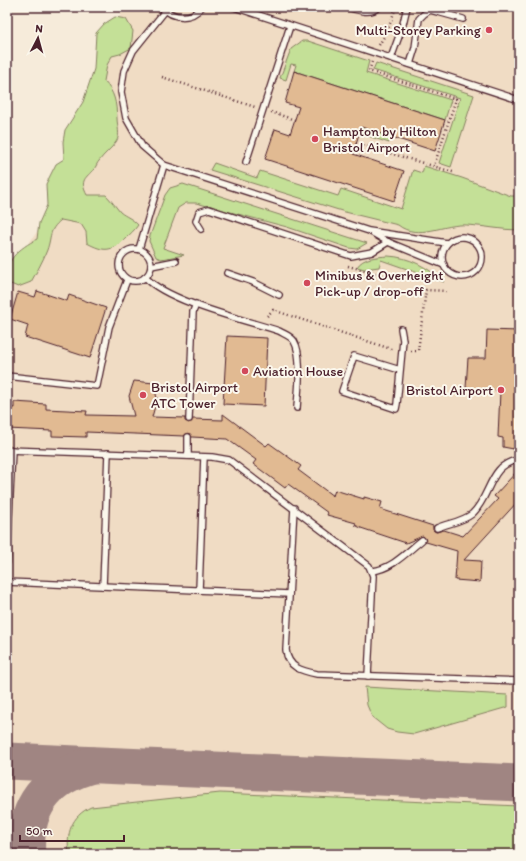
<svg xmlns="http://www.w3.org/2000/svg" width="526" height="861" font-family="Itim,sans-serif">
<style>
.built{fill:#f0dcc4}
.green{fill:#c4e097;stroke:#878061}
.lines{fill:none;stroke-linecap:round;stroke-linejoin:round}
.taxiway{stroke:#a08582;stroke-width:37}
.building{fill:#e1ba92;stroke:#4a1f2b}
.service-casing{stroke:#4a1f2b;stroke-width:8}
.path{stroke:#4a1f2b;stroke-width:2.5;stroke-dasharray:1 3;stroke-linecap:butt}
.service{stroke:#fbf7ec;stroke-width:5.5}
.poi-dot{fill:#d1495b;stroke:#fbf7ec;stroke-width:1.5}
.labels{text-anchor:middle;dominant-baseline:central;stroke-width:4;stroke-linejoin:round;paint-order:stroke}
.poi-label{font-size:14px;fill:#4a1f2b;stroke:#fbf7ec;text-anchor:start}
</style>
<rect width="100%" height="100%" fill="#f6ebda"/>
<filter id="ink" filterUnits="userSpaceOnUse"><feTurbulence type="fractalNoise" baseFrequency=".025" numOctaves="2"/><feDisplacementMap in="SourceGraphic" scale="8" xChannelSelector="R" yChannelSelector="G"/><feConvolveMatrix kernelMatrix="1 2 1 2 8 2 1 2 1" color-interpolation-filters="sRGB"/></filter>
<g filter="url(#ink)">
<!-- built -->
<polygon class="built" points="123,7 519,7 519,854 7,854 7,274 56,205"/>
<!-- green -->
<g class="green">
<path d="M115 17 126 19 133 31 131 48 120 54 112 56 107 65 104 81C115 93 116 102 117 118 117 126 121 135 116 142 111 149 104 154 99 161 97 163 96 167 94 169 86 178 79 180 87 195H106C111 200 116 207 120 212 126 217 132 218 138 225 134 231 130 234 125 239 111 252 104 252 87 243L86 232 81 224 61 220C48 231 52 236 47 250 43 261 37 271 31 282L18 287 8 283C2 261 20 248 37 239L39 223 47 205 46 184 56 164 64 159 63 142 65 130 83 102 94 69 96 33 104 24Z"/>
<polygon points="302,41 308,41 369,61 366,73 451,100 445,120 294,71 296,65 291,64 286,80 280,78 291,49"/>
<polygon points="376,63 474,95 451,167 439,163 460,98 373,70"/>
<polygon points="361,127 391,137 389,143 359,133"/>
<path d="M214 163 257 178 260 171 338 196 341 189 401 209 413 170 422 173 424 166 462 178 511 196H519V230C501 230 485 226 467 225 445 223 418 241 398 225L345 212 210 170Z"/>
<polygon points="183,184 367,243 357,249 349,248 287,227 196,203 186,203 178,208 163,248 184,255 161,259 156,257 149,241 150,236 165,195 170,188"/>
<path d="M388 256C409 257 428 267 444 282L381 260 379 267 364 269 357 267C363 257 377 257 388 256Z"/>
<polygon points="365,687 508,695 508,707 414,734 397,732 387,729 372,717 367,705"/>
<path d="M220 793 519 806V854H69C66 834 71 816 91 807Z"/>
</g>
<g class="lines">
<!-- taxiway -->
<g class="taxiway">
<polyline points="7,761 519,783"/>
<path d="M27 854C23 807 48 777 92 765"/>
</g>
</g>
<!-- building -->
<g class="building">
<polygon points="294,71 445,120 435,151 361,127 353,154 404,171 394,201 265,159 275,129 290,134 299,107 285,103"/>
<polygon points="37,291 67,301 69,295 106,308 90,358 25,337 28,325 10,319 18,292 35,297"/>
<polygon points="487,330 519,331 519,450 503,447 503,438 498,437 500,391 466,388 468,358 486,358"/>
<polygon points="227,336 267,338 264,406 223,404"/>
<polygon points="134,381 154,383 157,399 152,417 185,418 185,421 189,423 193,419 223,420 223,414 266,446 269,443 301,466 298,470 333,496 335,490 364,499 364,497 382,502 380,509 433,526 433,530 436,532 444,530 463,536 498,499 494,496 519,469 519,500 464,560 481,561 480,582 455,580 457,551 426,542 425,538 423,536 406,543 361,528 355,525 356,523 327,515 328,513 288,484 285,488 253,464 256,460 227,439 192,437 188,433 184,436 86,432 86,437 52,436 52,431 7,429 7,407 14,408 14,402 46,404 46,409 87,411 86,415 134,416 129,396"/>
</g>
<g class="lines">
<!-- service casing -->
<g class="service-casing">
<g id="service">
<path d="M162 7C173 19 191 20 202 7"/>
<polyline points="234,7 519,100"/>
<path d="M347 7C357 10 370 15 379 7"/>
<polyline points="165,11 133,51 124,71 121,92 126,118 142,146 164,165 369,231 447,243"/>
<polyline points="391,58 402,28 407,7"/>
<polyline points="410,64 415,48 419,19 424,14 430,10 438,12 463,19"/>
<polyline points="246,162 290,26"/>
<polyline points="201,229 196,221 199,212 209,209 351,256 372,252 388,242"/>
<polyline points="371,232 388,242 444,265"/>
<circle cx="462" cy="257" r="20"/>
<circle cx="135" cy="265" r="16"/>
<polyline points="139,249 164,165"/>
<polyline points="151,266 176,261"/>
<polyline points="227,273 253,282 279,295"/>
<path d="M145 277C168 302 245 320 279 331 284 334 291 336 294 341 303 356 298 391 297 408"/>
<polyline points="400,370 354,356 342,391 396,409 397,404 403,340 401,329"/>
<polyline points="7,376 97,386 109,327 127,280"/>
<polyline points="189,419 193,312 196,304"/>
<polyline points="7,450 212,457 229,460 369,566 373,576 368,676"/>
<polyline points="188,456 188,437"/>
<path d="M294 508 286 650C288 668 302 671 317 674L519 681"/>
<path d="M437 528C448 523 462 522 472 514 491 497 489 463 519 460"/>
<polyline points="7,562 12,450"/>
<path d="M372 571C392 569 407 552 422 540"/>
<polyline points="7,582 289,594"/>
<polyline points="103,586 108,453"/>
<polyline points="199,590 204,457"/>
</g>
</g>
<!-- path -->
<g class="path">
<polyline points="379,45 387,32 396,7"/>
<polyline points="372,62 369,71 456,99 434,166"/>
<polyline points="162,77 255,107"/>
<polyline points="271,112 295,120"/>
<polyline points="356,143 453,172"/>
<polyline points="348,266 384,276"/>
<polyline points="267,316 273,310 394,350"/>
<polyline points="411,351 418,351 426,290 446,291"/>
</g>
<!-- service -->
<use href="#service" class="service"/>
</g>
</g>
<!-- markers -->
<g class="poi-dot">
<circle cx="489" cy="30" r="4"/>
<circle cx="315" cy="139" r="4"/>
<circle cx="307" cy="283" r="4"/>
<circle cx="245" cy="371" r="4"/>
<circle cx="501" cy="390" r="4"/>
<circle cx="143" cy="395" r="4"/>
</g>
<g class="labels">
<!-- poi labels -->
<g class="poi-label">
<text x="481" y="30" text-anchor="end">Multi-Storey Parking</text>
<text x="323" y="131">Hampton by Hilton<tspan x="323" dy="16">Bristol Airport</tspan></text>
<text x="315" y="275">Minibus &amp; Overheight<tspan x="315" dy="16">Pick-up / drop-off</tspan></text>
<text x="253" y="371">Aviation House</text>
<text x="151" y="387">Bristol Airport<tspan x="151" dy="16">ATC Tower</tspan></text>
<text x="493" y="390" text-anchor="end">Bristol Airport</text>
</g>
</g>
<!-- margin -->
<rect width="526" height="861" fill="none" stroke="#fbf7ec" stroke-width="24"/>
<rect x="12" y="12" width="502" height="837" fill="none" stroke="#4a1f2b" stroke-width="1.5" filter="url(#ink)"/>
<!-- north arrow -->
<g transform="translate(38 38) rotate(6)" stroke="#fbf7ec" stroke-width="3" paint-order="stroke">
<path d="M0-3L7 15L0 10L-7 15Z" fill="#4a1f2b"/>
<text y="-6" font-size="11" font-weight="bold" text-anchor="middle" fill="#4a1f2b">N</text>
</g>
<!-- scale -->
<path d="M20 835v6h104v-6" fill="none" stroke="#4a1f2b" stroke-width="2"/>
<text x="26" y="835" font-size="12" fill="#4a1f2b" stroke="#fbf7ec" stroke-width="3" paint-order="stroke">50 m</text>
</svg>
